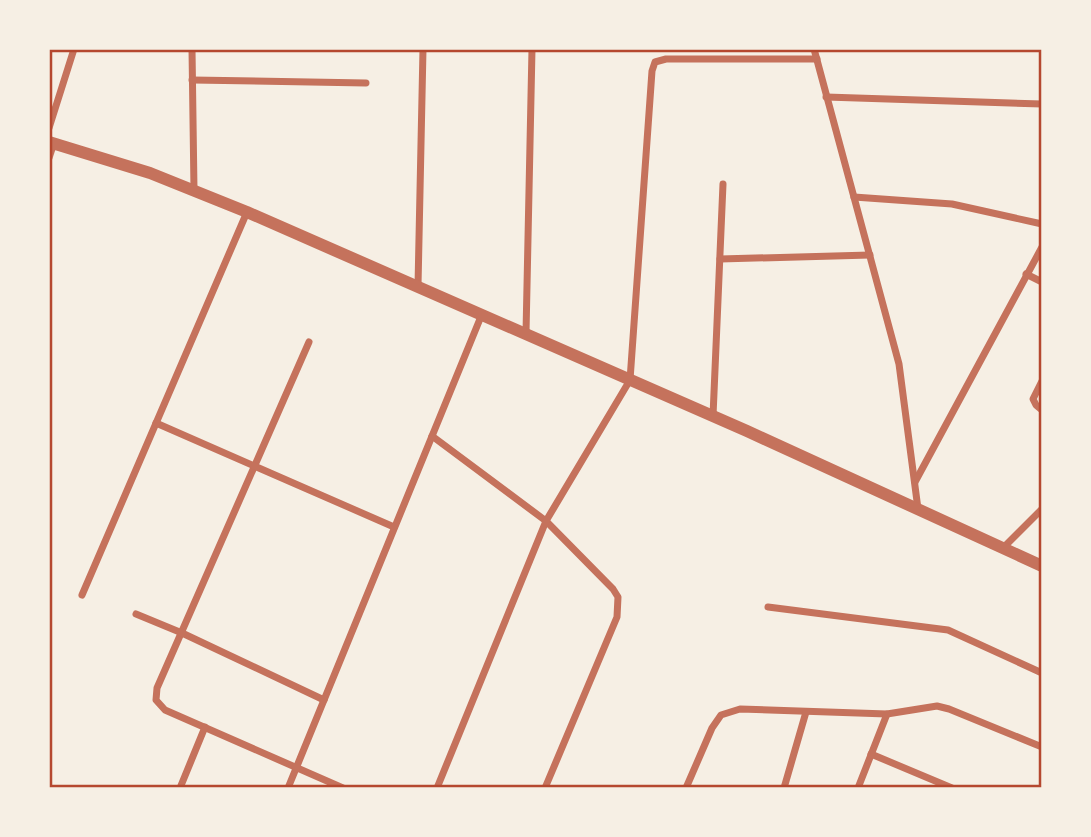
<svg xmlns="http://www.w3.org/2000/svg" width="1091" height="837" font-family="Barlow,sans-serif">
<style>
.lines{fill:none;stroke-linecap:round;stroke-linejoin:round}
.minor{stroke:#c5725c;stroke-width:7}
.tertiary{stroke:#c5725c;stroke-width:12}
.neatline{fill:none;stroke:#b5482f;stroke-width:2.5}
</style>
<rect width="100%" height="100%" fill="#f6efe4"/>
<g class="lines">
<!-- minor -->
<g class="minor">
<polyline points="192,49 194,190"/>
<polyline points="814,49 899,364 918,509"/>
<polyline points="192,80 366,83"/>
<polyline points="826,97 1042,104"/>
<polyline points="49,128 74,49"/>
<polyline points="49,158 54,143"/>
<polyline points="854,197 952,204 1042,224"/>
<polyline points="720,259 870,255"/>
<polyline points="1026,274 1042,282"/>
<polyline points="418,286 423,49"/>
<polyline points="526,333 532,49"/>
<polyline points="309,342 157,688 156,700 165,710 343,788"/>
<polyline points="1042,381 1033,399 1036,405 1042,410"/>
<polyline points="713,416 723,184"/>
<polyline points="156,423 394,527"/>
<polyline points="432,436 546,521 613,589 618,597 617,617 545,788"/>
<polyline points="915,482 1042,247"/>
<polyline points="1003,548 1042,509"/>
<polyline points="82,595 247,212"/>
<polyline points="768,607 948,630 1042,673"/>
<polyline points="136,614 182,633 324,700"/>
<polyline points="871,754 952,788"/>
<polyline points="180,788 205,727"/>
<polyline points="288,788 482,314"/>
<polyline points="437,788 546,521 630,380 652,71 655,62 666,59 817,59"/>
<polyline points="686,788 712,728 721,715 740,709 887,714 937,706 949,709 1042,747"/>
<polyline points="784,788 806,712"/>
<polyline points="858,788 887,714"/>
</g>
<!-- tertiary -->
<polyline class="tertiary" points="49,142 150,173 247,212 747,431 1042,566"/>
</g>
<!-- border -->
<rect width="1091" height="837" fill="none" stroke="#f6efe4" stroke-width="102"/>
<rect x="51" y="51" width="989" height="735" class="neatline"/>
</svg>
